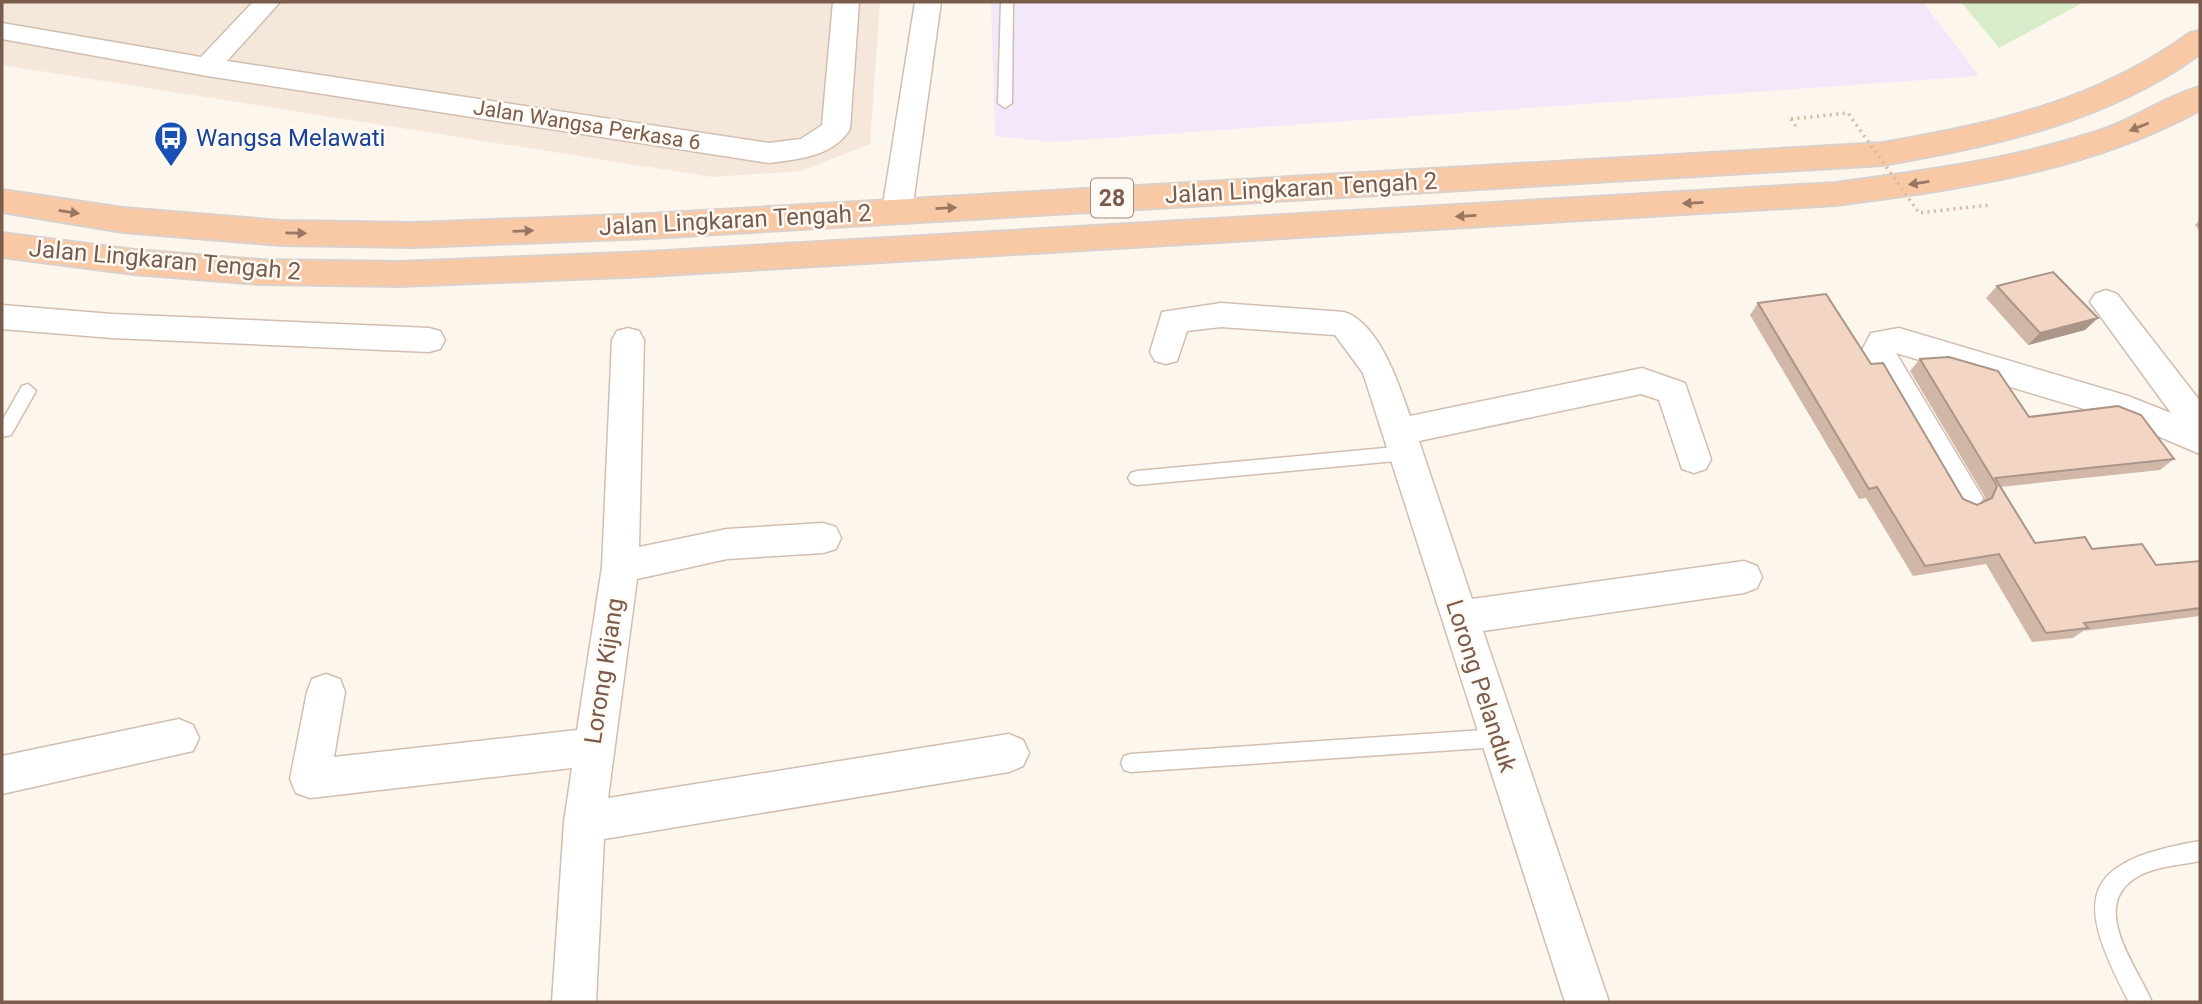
<svg xmlns="http://www.w3.org/2000/svg" width="2202" height="1004" font-family="Roboto,sans-serif">
<style>
.residential{fill:#f5e8da}
.education{fill:#f3e8fa}
.green{fill:#d8ecc9}
.lines{fill:none;stroke-linecap:round;stroke-linejoin:round}
.service-casing{stroke:#d1beb0;stroke-width:3}
.minor-casing{stroke:#d1beb0;stroke-width:3}
.trunk-casing{stroke:#dad1cd;stroke-width:4}
.path{stroke:#d9b8a5;stroke-width:3.5;stroke-dasharray:2 4.5;stroke-linecap:butt}
.service{fill:#fff;fill-rule:evenodd}
.minor{fill:#fff;fill-rule:evenodd}
.trunk{fill:#f9c8a4;fill-rule:evenodd}
.path-bridge{stroke:#d9b8a5;stroke-width:3.5;stroke-dasharray:2 4.5;stroke-linecap:butt}
.wall{fill:#d1b7a8}
.shaded-wall{fill:#aa9588}
.building{fill:#f3d5c3;stroke:#aa9588;stroke-width:2}
.oneway{fill:#9a7763}
.labels{text-anchor:middle;dominant-baseline:central;stroke-width:5;stroke-linejoin:round;paint-order:stroke}
.far-street-label{font-size:21px;fill:#7a5c4d;stroke:#fffaf3}
.shield{fill:#fffaf3;stroke:#a28b7f;stroke-width:2}
.shield-label{font-size:23px;font-weight:bold;fill:#7a5c4d}
.transit-label{font-size:24px;fill:#164399;stroke:#fffaf3;text-anchor:start}
.street-label{font-size:24px;fill:#7a5c4d;stroke:#fffaf3}
</style>
<rect width="100%" height="100%" fill="#fdf6ec"/>
<!-- residential -->
<polygon class="residential" points="2,2 880,2 870,144 801,171 712,177 2,65"/>
<!-- education -->
<polygon class="education" points="991,2 1923,2 1979,76 1051,142 995,136"/>
<!-- green -->
<polygon class="green" points="1961,2 2084,2 1999,48"/>
<g class="lines">
<!-- service casing -->
<g class="service-casing">
<g id="service">
<polygon points="1001,2 1013,2 1012,103 1005,108 998,103"/>
<polygon points="28,384 36,391 11,435 2,437 2,421 22,386"/>
<polygon points="1406,446 1412,448 1415,453 1412,458 1406,460 1137,485 1131,483 1128,478 1131,473 1137,471"/>
<polygon points="1498,729 1505,731 1508,738 1505,745 1498,747 1131,772 1124,770 1121,763 1124,756 1131,754"/>
<path d="M2200 841V861C2180 865 2155 866 2137 877 2088 906 2137 966 2152 1002H2129C2075 899 2077 862 2200 841Z"/>
</g>
</g>
<!-- minor casing -->
<g class="minor-casing">
<g id="minor">
<path d="M253 2H280L227 61 769 143 801 139 822 125 833 2H859L850 129C833 157 798 159 769 163L207 76 2 39V23L201 57Z"/>
<polygon points="915,2 941,2 912,211 907,218 897,222 887,218 882,211"/>
<polygon points="2106,290 2117,294 2200,401 2200,454 2118,419 1896,353 1983,498 1978,508 1966,513 1954,508 1862,350 1871,333 1899,328 2128,396 2171,413 2090,302 2095,294"/>
<path d="M1221 303 1344 312C1379 323 1399 384 1410 416L1642 368 1685 383 1711 459 1706 469 1694 473 1682 469 1659 400 1641 394 1419 441 1472 599 1744 561 1757 566 1762 577 1757 588 1744 593 1483 631 1609 1002H1565L1363 373 1335 335 1221 327 1187 331 1177 361 1166 364 1155 361 1150 352 1162 312Z"/>
<polygon points="2,305 112,314 429,328 440,331 445,340 440,349 429,352 112,338 2,329"/>
<polygon points="628,328 639,331 644,340 639,547 727,529 823,523 836,527 841,538 836,549 823,553 727,559 637,579 608,798 1009,734 1023,740 1029,753 1023,766 1009,772 604,839 596,1002 552,1002 564,822 572,768 310,798 296,793 290,779 307,692 312,679 326,674 340,679 345,692 334,757 577,730 602,567 612,340 617,331"/>
<polygon points="179,719 193,725 199,738 193,751 2,794 2,756"/>
</g>
</g>
<!-- trunk casing -->
<g class="trunk-casing">
<g id="trunk">
<path d="M2200 31V54C2107 122 1995 145 1883 165L650 238 415 247 282 245 123 232 2 212V190L123 208 282 221 415 223 650 214 1883 143C1997 123 2094 102 2190 33Z"/>
<path d="M2200 87V110C2089 171 1960 189 1835 205L648 276 400 286 260 284 134 274 2 257V233L134 250 260 260 400 262 648 252 1835 183C1925 171 2016 159 2102 130 2136 119 2166 96 2200 87Z"/>
</g>
</g>
<!-- path -->
<polyline class="path" points="1791,119 1797,128"/>
<!-- service -->
<use href="#service" class="service"/>
<!-- minor -->
<use href="#minor" class="minor"/>
<!-- trunk -->
<use href="#trunk" class="trunk"/>
<!-- path-bridge -->
<polyline class="path-bridge" points="1791,119 1848,113 1919,213 1989,205"/>
</g>
<!-- wall -->
<g class="wall">
<polygon points="2200,220 2200,231 2195,225"/>
<polygon points="1997,286 2085,330 2028,345 1986,298"/>
<polygon points="1758,303 1871,364 1963,499 1977,505 1983,502 1985,497 1910,371 1920,359 2029,417 2174,459 2160,470 2000,487 2035,543 2092,549 2156,565 2200,561 2200,616 2083,631 2073,638 2032,642 1986,564 1913,576 1866,498 1859,499 1750,315"/>
</g>
<!-- shaded-wall -->
<polygon class="shaded-wall" points="2098,318 2085,330 2028,345 2040,333"/>
<!-- building -->
<g class="building">
<polygon points="2053,272 2098,318 2040,333 1997,286"/>
<polygon points="1826,294 1871,364 1883,363 1963,499 1977,505 1992,498 1997,486 1920,359 1949,357 1998,371 2029,417 2118,406 2141,415 2174,459 1995,478 2035,543 2085,537 2092,549 2142,544 2156,565 2200,561 2200,608 2084,623 2088,628 2046,633 1999,554 1925,566 1877,487 1869,489 1758,303"/>
</g>
<!-- one-way arrows -->
<defs><path id="oneway-solid" d="M-6-.8H1V-3.2L6.5 0L1 3.2V.8H-6Z" transform="scale(1.75)"/></defs>
<g class="oneway">
<use href="#oneway-solid" transform="translate(2139 127) rotate(158)"/>
<use href="#oneway-solid" transform="translate(1919 183) rotate(171)"/>
<use href="#oneway-solid" transform="translate(1693 203) rotate(177)"/>
<use href="#oneway-solid" transform="translate(946 208) rotate(-3)"/>
<use href="#oneway-solid" transform="translate(69 212) rotate(9)"/>
<use href="#oneway-solid" transform="translate(1466 216) rotate(177)"/>
<use href="#oneway-solid" transform="translate(523 231) rotate(-2)"/>
<use href="#oneway-solid" transform="translate(296 233) rotate(1)"/>
</g>
<!-- icons -->
<defs>
<g id="bus-pin" transform="scale(1.75)"><path d="M0 17L-7.5 6A9.5 9.5 0 1 1 7.5 6Z" fill="#1a4fb4" stroke="#fffaf3"/><path d="M-5-6H5V4H4V6H2V4H-2V6H-4V4H-5ZM-3.5-4V0h7V-4ZM-3.5 1.2v1.5H-2V1.2ZM2 1.2v1.5H3.5V1.2Z" fill="#fff"/></g>
</defs>
<g fill-rule="evenodd">
<use href="#bus-pin" x="171" y="138"/>
</g>
<g class="labels">
<!-- far-street labels -->
<g class="far-street-label">
<text transform="translate(587 125) rotate(9)">Jalan Wangsa Perkasa 6</text>
</g>
<!-- shield labels -->
<rect class="shield" x="1091" y="178.5" width="42" height="39" rx="5"/>
<g class="shield-label">
<text x="1112" y="198">28</text>
</g>
<!-- transit labels -->
<g class="transit-label">
<text x="196" y="138">Wangsa Melawati</text>
</g>
<!-- street labels -->
<g class="street-label">
<text transform="translate(1301 188) rotate(-3)">Jalan Lingkaran Tengah 2</text>
<text transform="translate(735 220) rotate(-3)">Jalan Lingkaran Tengah 2</text>
<text transform="translate(165 260) rotate(5)">Jalan Lingkaran Tengah 2</text>
<text transform="translate(604 671) rotate(-81)">Lorong Kijang</text>
<text transform="translate(1481 686) rotate(72)">Lorong Pelanduk</text>
</g>
</g>
<!-- border -->
<rect width="2202" height="1004" fill="none" stroke="#7a5c4d" stroke-width="7"/>
</svg>
